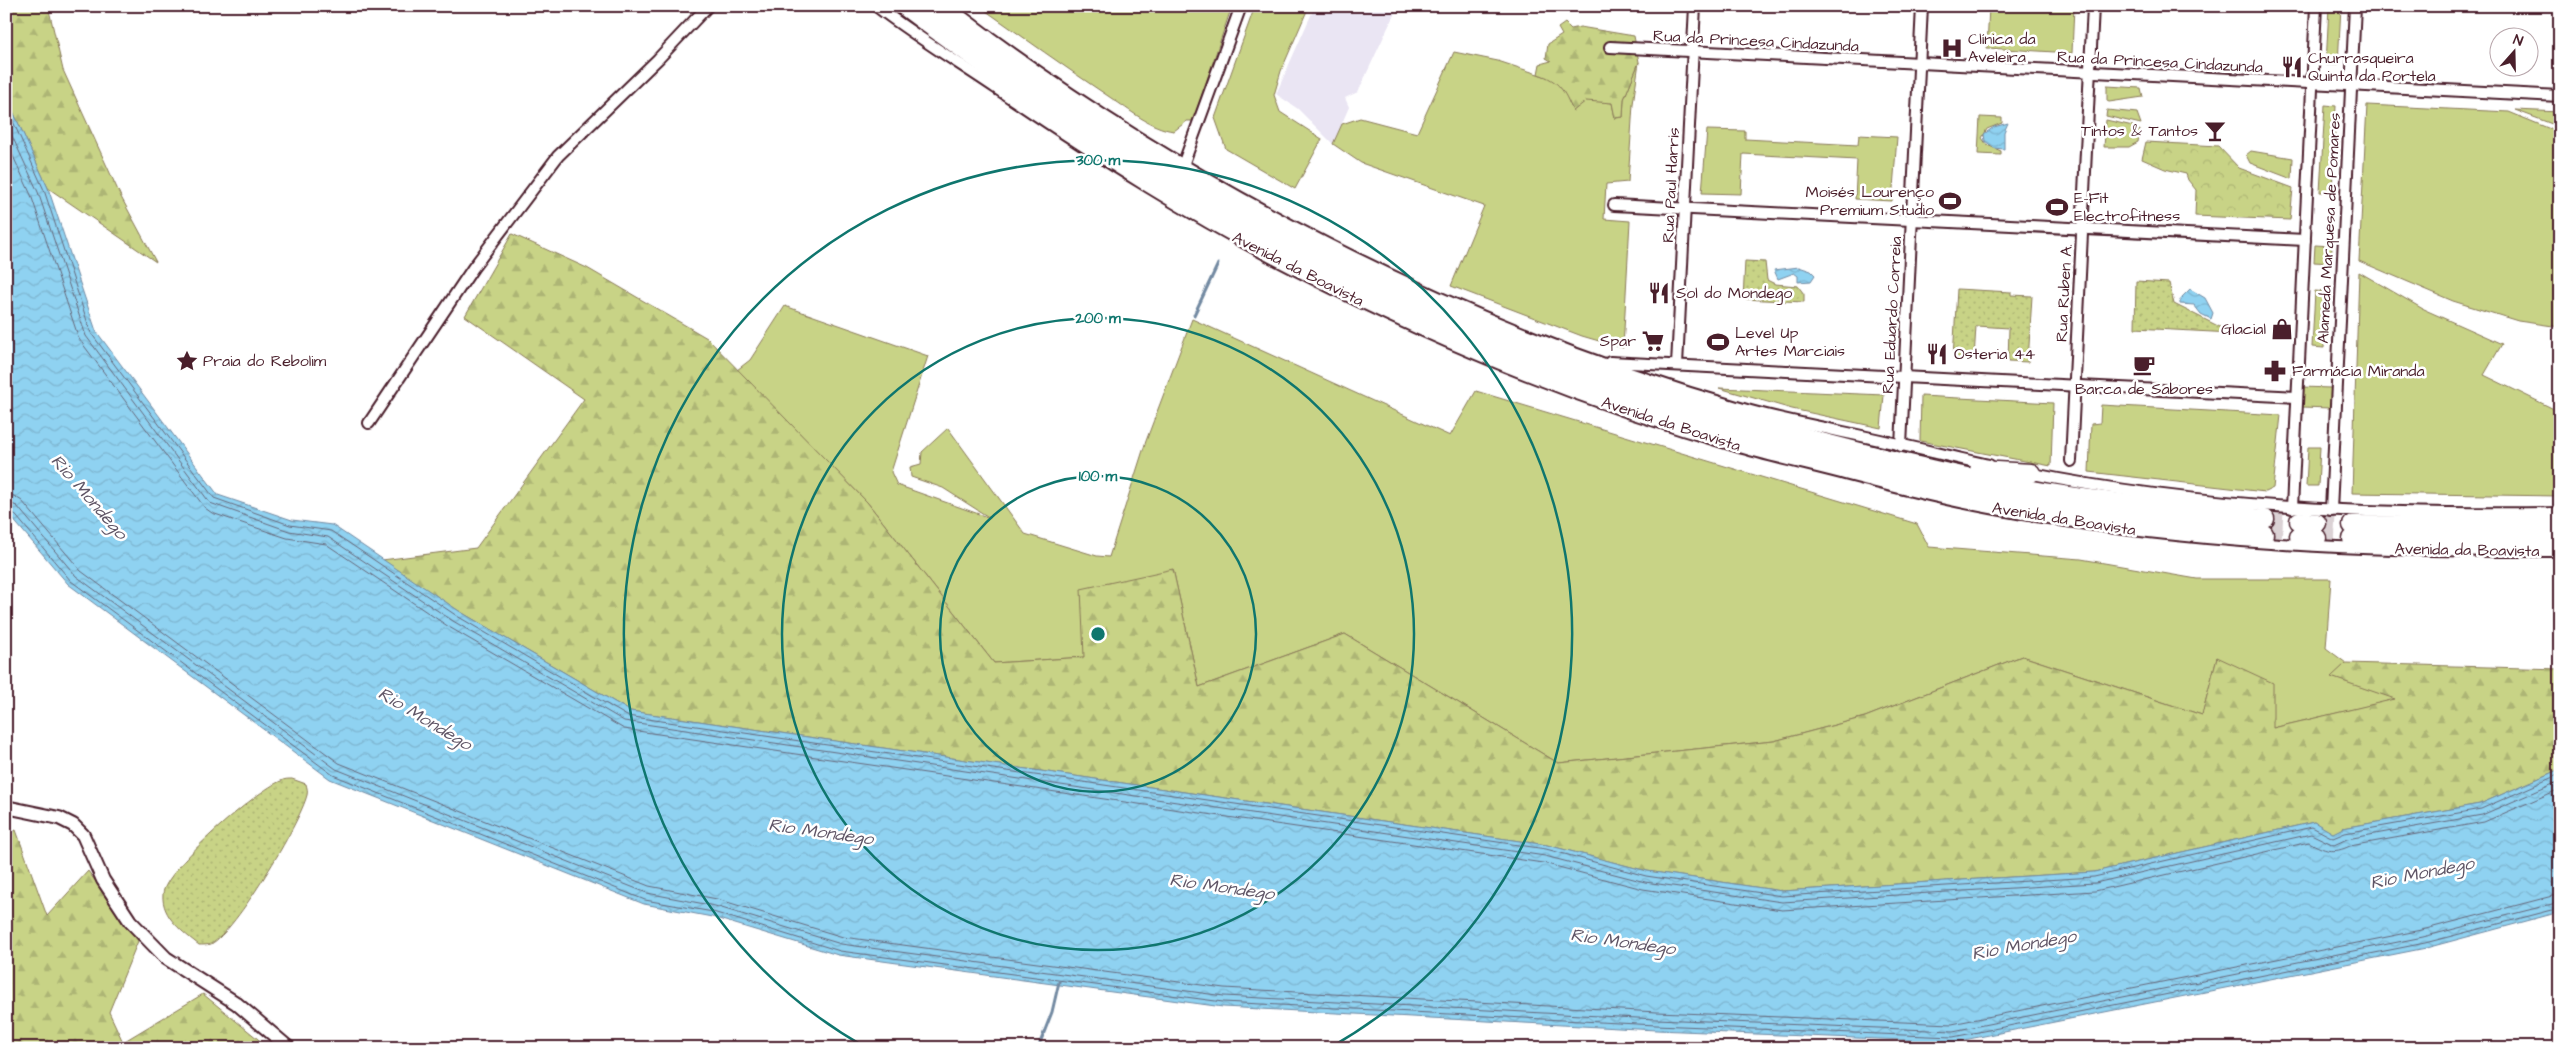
<svg xmlns="http://www.w3.org/2000/svg" width="2566" height="1054" font-family="'Architects Daughter',sans-serif">
<style>
.built{fill:#eae5f3}
.grass{fill:#c8d386;stroke:#897958}
.forest{fill:url(#forest-firs);stroke:#897958}
.park{fill:url(#park-crowns);stroke:#897958}
.garden{fill:url(#garden-dots);stroke:#897958}
.water{fill:url(#water-waves);stroke:#738aa2}
.lines{fill:none;stroke-linecap:round;stroke-linejoin:round}
.shore{stroke:#66677a;stroke-width:1}
.stream{stroke:#738aa2;stroke-width:3}
.trunk-tunnel{stroke:#dbd2d5;stroke-width:18;stroke-dasharray:18 9;stroke-linecap:butt}
.minor-casing{stroke:#4a1f2b;stroke-width:14}
.tertiary-casing{stroke:#4a1f2b;stroke-width:16}
.trunk-casing{stroke:#4a1f2b;stroke-width:21}
.minor{stroke:#fff;stroke-width:10}
.tertiary{stroke:#fff;stroke-width:12}
.trunk{stroke:#fff;stroke-width:18}
.ring{fill:none;stroke:#0f766e;stroke-width:2.5}
.labels{text-anchor:middle;dominant-baseline:central;stroke-width:5;stroke-linejoin:round;paint-order:stroke}
.poi-label{font-size:16px;fill:#4a1f2b;stroke:#fff;text-anchor:start}
.street-label{font-size:16px;fill:#4a1f2b;stroke:#fff}
.water-label{font-size:18px;font-style:italic;fill:#5f5566;stroke:#fff}
.centre{fill:#0f766e;stroke:#fff;stroke-width:2.5}
.ring-label{font-size:15px;text-anchor:middle;font-weight:bold;fill:#0f766e;stroke:#fff;stroke-width:5;stroke-linejoin:round;paint-order:stroke}
</style>
<defs>
<pattern id="forest-firs" width="22" height="20" patternUnits="userSpaceOnUse" patternTransform="scale(1.25)"><rect width="22" height="20" fill="#c8d386"/><path d="M5 1l3.5 6h-7zM16 11l3.5 6h-7z" fill="#adb574"/></pattern>
<pattern id="park-crowns" width="20" height="18" patternUnits="userSpaceOnUse" patternTransform="scale(1.25)"><rect width="20" height="18" fill="#c8d386"/><path d="M2 6a3 3 0 1 1 6 0M12 15a3 3 0 1 1 6 0" fill="none" stroke="#adb574"/></pattern>
<pattern id="garden-dots" width="8" height="8" patternUnits="userSpaceOnUse" patternTransform="scale(1.25)"><rect width="8" height="8" fill="#c8d386"/><path d="M2 2h.1M6 6h.1" fill="none" stroke="#adb574" stroke-width="1.8" stroke-linecap="round"/></pattern>
<pattern id="water-waves" width="16" height="10" patternUnits="userSpaceOnUse" patternTransform="scale(1.25)"><rect width="16" height="10" fill="#8fd2f1"/><path d="M0 5q4-4 8 0t8 0" fill="none" stroke="#7db4cf"/></pattern>
</defs>
<rect width="100%" height="100%" fill="#fff"/>
<filter id="ink" filterUnits="userSpaceOnUse"><feTurbulence type="fractalNoise" baseFrequency=".02" numOctaves="2"/><feDisplacementMap in="SourceGraphic" scale="10" xChannelSelector="R" yChannelSelector="G"/><feConvolveMatrix kernelMatrix="1 2 1 2 8 2 1 2 1" color-interpolation-filters="sRGB"/></filter>
<g filter="url(#ink)">
<!-- built -->
<polygon class="built" points="1315,6 1398,6 1358,92 1345,98 1349,107 1333,144 1298,109 1276,94"/>
<!-- grass -->
<g class="grass">
<path d="M979 6H1232L1193 121H1187L1174 131C1150 128 1130 110 1111 98 1066 68 1023 37 979 6Z"/>
<polygon points="1255,6 1309,6 1281,71 1274,95 1280,112 1322,139 1295,189 1226,149 1215,118"/>
<polygon points="1989,6 2074,6 2072,53 1987,48"/>
<polygon points="2329,6 2341,6 2338,65 2326,65"/>
<polygon points="1454,52 1498,61 1553,79 1565,93 1573,111 1586,100 1612,103 1615,118 1623,117 1624,99 1639,62 1633,104 1628,182 1606,184 1604,219 1630,221 1623,348 1582,336 1451,286 1484,206 1361,163 1333,144 1342,124 1360,118 1417,133"/>
<polygon points="2107,86 2141,88 2143,97 2109,102 2107,101"/>
<polygon points="2325,105 2336,106 2332,192 2320,192"/>
<polygon points="2367,105 2509,112 2560,133 2560,327 2518,321 2453,301 2359,261"/>
<polygon points="2107,110 2137,113 2141,124 2106,116"/>
<polygon points="2515,110 2560,112 2560,127"/>
<polygon points="1980,117 2002,118 2002,123 1987,129 1982,138 1987,145 2001,151 2001,155 1978,154"/>
<polygon points="2106,120 2133,126 2138,131 2140,130 2138,142 2129,147 2104,147"/>
<polygon points="1707,130 1745,131 1745,139 1858,145 1859,135 1897,137 1892,201 1855,199 1857,160 1743,154 1741,194 1702,193"/>
<polygon points="2251,151 2293,158 2292,179 2250,163 2246,155"/>
<polygon points="2315,245 2332,246 2331,263 2314,262"/>
<polygon points="2359,272 2423,309 2502,344 2484,375 2560,412 2560,496 2352,493"/>
<polygon points="2315,291 2326,292 2324,348 2312,347"/>
<polygon points="785,306 928,356 891,472 897,485 990,518 943,488 911,477 910,467 921,464 922,452 948,428 1025,534 1097,556 1109,557 1146,441 1192,319 1450,436 1476,391 1917,524 1929,547 2081,559 2197,579 2331,579 2326,648 2346,663 2332,677 2397,699 2273,728 2217,657 2202,715 2022,656 1865,717 1774,741 1558,763 1345,634 1199,687 1173,569 1085,657 994,663 867,502 737,370 750,360"/>
<polygon points="2302,387 2331,388 2330,408 2302,407"/>
<polygon points="1719,388 1884,395 1881,428 1792,409"/>
<polygon points="1921,396 2053,403 2051,466 1920,441"/>
<polygon points="2101,405 2281,415 2273,488 2265,492 2089,472 2091,424 2100,423"/>
<polygon points="2308,447 2320,447 2318,486 2306,486"/>
</g>
<!-- forest -->
<g class="forest">
<polygon points="6,6 48,6 63,70 121,197 156,262 48,188 11,107"/>
<path d="M1565 23 1571 29 1580 27 1634 36 1639 62 1624 99 1623 117 1615 118 1612 103 1586 101 1573 111C1564 91 1560 81 1538 74L1540 64 1551 61 1546 58 1548 44 1562 35 1558 28Z"/>
<polygon points="512,234 587,268 707,338 867,502 994,663 1084,657 1081,589 1173,569 1199,687 1345,634 1558,763 1774,741 1865,717 2022,656 2202,715 2217,657 2273,683 2273,728 2395,699 2331,677 2346,663 2560,669 2560,769 2480,804 2343,828 2333,834 2314,822 2094,872 1782,891 1647,871 1547,845 630,711 459,611 382,560 476,548 584,399 465,316"/>
<polygon points="16,830 47,916 88,871 138,941 109,1012 123,1042 203,994 269,1048 6,1048 6,835"/>
</g>
<!-- park -->
<polygon class="park" points="2146,142 2218,146 2239,168 2293,188 2290,220 2195,216 2196,190 2188,180 2186,174 2165,169 2142,159"/>
<!-- garden -->
<g class="garden">
<polygon points="1745,261 1765,262 1767,280 1775,284 1798,286 1804,294 1804,302 1743,299"/>
<polygon points="2136,281 2169,283 2174,304 2232,333 2135,328"/>
<polygon points="1957,289 2011,292 2011,295 2032,296 2028,362 2008,361 2009,328 1976,326 1974,359 1953,358"/>
<path d="M292 779 306 784C307 788 308 791 307 795 300 823 235 932 211 944 208 945 202 945 199 945 184 933 161 917 163 894 164 870 258 789 281 781 284 779 288 779 292 779Z"/>
</g>
<!-- water -->
<g class="water">
<polygon points="6,41 11,107 48,188 96,331 218,495 292,520 332,525 459,611 630,711 1547,845 1647,871 1782,891 2094,872 2314,822 2333,833 2343,828 2480,804 2560,769 2560,912 2426,948 1954,1042 1656,1030 1223,1007 838,955 712,917 644,904 330,779 68,584 6,511"/>
<polygon points="2008,123 2004,132 2004,149 1994,148 1985,141 1984,134 1994,127"/>
<polygon points="1799,267 1811,271 1815,275 1811,281 1798,282 1798,276 1794,273 1778,279 1774,270"/>
<polygon points="2190,289 2205,298 2213,313 2211,319 2201,314 2194,305 2180,304 2180,299"/>
</g>
<g class="lines">
<!-- shore -->
<g class="shore">
<polyline points="6,106 44,190 91,333 214,498 290,525 331,531 457,616 627,716 1546,849 1646,876 1782,896 2094,877 2312,827 2333,838 2345,833 2481,809 2560,774"/>
<polyline points="6,123 38,192 86,336 210,503 289,531 328,537 453,621 624,721 1545,856 1645,882 1782,902 2095,883 2311,834 2334,845 2347,839 2482,815 2560,781"/>
<path d="M6 141 31 195 79 339 205 508 212 513 287 538 326 544 449 627 624 729 1543 863 1643 889 1782 910 2095 891 2309 842C2325 851 2333 854 2350 846L2484 822 2560 789"/>
<polyline points="6,495 14,496 22,501 81,571 339,763 649,886 717,899 843,937 1224,988 1657,1012 1952,1024 2422,930 2560,894"/>
<polyline points="6,502 17,506 76,576 336,769 647,893 715,906 841,944 1224,996 1656,1019 1953,1031 2423,937 2560,902"/>
<polyline points="6,509 12,511 71,581 333,775 645,900 713,912 840,951 1223,1002 1656,1025 1953,1037 2425,943 2560,908"/>
</g>
<!-- stream -->
<g class="stream">
<polyline points="1194,315 1218,264"/>
<polyline points="1038,1048 1052,1012 1059,982"/>
</g>
<!-- trunk-tunnel -->
<g class="trunk-tunnel">
<polyline points="2265,519 2299,521"/>
<polyline points="2317,523 2352,525"/>
<polyline points="2264,534 2299,536"/>
<polyline points="2317,538 2352,539"/>
</g>
<!-- minor casing -->
<g class="minor-casing">
<g id="minor">
<path d="M876 6C915 36 956 61 996 88 1093 154 1193 218 1298 271 1437 342 1585 403 1736 446 1770 456 1806 464 1841 473 1891 486 1940 499 1991 508 2178 544 2369 552 2560 551"/>
<path d="M948 6C1182 185 1463 329 1747 410 1779 419 1811 425 1843 432 1892 442 1940 454 1989 465"/>
<polyline points="1610,47 2560,96"/>
<polyline points="1183,165 1241,6"/>
<polyline points="1614,205 2305,240"/>
<polyline points="1610,362 2297,397"/>
<polyline points="1677,365 1695,6"/>
<polyline points="369,423 473,268 558,156 658,59 708,6"/>
<polyline points="1901,446 1922,6"/>
<polyline points="2071,461 2093,6"/>
<path d="M2028 473C2203 509 2382 515 2560 513"/>
<polyline points="2292,508 2316,6"/>
<polyline points="2331,510 2355,6"/>
</g>
</g>
<!-- tertiary casing -->
<g class="tertiary-casing">
<polyline id="tertiary" points="6,807 59,818 73,825 83,835 103,880 130,921 166,958 236,1003 289,1048"/>
</g>
<!-- trunk casing -->
<g class="trunk-casing">
<g id="trunk">
<path d="M904 6C1112 162 1339 296 1584 385 1735 440 1899 480 2058 508 2126 519 2195 526 2264 534"/>
<path d="M929 6C1023 75 1119 142 1221 199 1460 336 1721 426 1990 482 2081 501 2174 509 2265 519"/>
<polyline points="1979,470 2031,473"/>
<polyline points="2299,521 2317,523"/>
<polyline points="2352,525 2560,526"/>
<polyline points="2299,536 2317,538"/>
<polyline points="2352,539 2560,540"/>
</g>
</g>
<!-- minor -->
<use href="#minor" class="minor"/>
<!-- tertiary -->
<use href="#tertiary" class="tertiary"/>
<!-- trunk -->
<use href="#trunk" class="trunk"/>
</g>
</g>
<!-- distance rings -->
<g class="ring">
<circle cx="1098" cy="634" r="158"/>
<circle cx="1098" cy="634" r="316"/>
<path d="M865 1047A474 474 0 1 1 1331 1047"/>
</g>
<!-- icons -->
<defs>
<g id="hospital-bare" transform="scale(1.725)"><path d="M-5-5h3v3.5h4V-5h3V5h-3V1.5h-4V5h-3Z" fill="#4a1f2b" stroke="#fff" stroke-width="2.5" paint-order="stroke"/></g>
<g id="restaurant-bare" transform="scale(1.725)"><path d="M-5-6h1v4h1v-4h1v4h1v-4h1v5L-1.5 .5V6h-2V.5L-5-1ZM5-6V6H3V1.5H1.5Q1.5-4 5-6Z" fill="#4a1f2b" stroke="#fff" stroke-width="2.5" paint-order="stroke"/></g>
<g id="bar-bare" transform="scale(1.725)"><path d="M-6-5H6L.8 .8V4.5H3.5V6h-7V4.5H-.8V.8Z" fill="#4a1f2b" stroke="#fff" stroke-width="2.5" paint-order="stroke"/></g>
<g id="stadium-bare" transform="scale(1.725)"><path d="M0-5a6.5 5 0 1 0 0 10a6.5 5 0 1 0 0-10ZM-3.5-1.8h7v3.6h-7Z" fill="#4a1f2b" stroke="#fff" stroke-width="2.5" paint-order="stroke"/></g>
<g id="shop-bare" transform="scale(1.725)"><path d="M-5-2.5h2.3a2.7 3.5 0 0 1 5.4 0H5L5.5 6h-11ZM-1.5-2.5h3a1.5 2.3 0 0 0-3 0Z" fill="#4a1f2b" stroke="#fff" stroke-width="2.5" paint-order="stroke"/></g>
<g id="supermarket-bare" transform="scale(1.725)"><path d="M-6-5.5h2.5l.6 2H6L4.5 2H-2.5L-4.4-4H-6ZM-1.5 3.2a1.3 1.3 0 1 0 .1 0ZM3 3.2a1.3 1.3 0 1 0 .1 0Z" fill="#4a1f2b" stroke="#fff" stroke-width="2.5" paint-order="stroke"/></g>
<g id="sight-bare" transform="scale(1.725)"><path d="M0-6L1.8-2.2L6-1.7L2.9 1.2L3.7 5.4L0 3.3L-3.7 5.4L-2.9 1.2L-6-1.7L-1.8-2.2Z" fill="#4a1f2b" stroke="#fff" stroke-width="2.5" paint-order="stroke"/></g>
<g id="cafe-bare" transform="scale(1.725)"><path d="M-5.5-4.5H6V0H3Q3 3.5 0 3.5H-2.5Q-5.5 3.5-5.5 0ZM3-3.2v2h1.7v-2ZM-6 4.5H4V6H-6Z" fill="#4a1f2b" stroke="#fff" stroke-width="2.5" paint-order="stroke"/></g>
<g id="pharmacy-bare" transform="scale(1.725)"><path d="M-2-6h4v4h4v4h-4v4h-4v-4h-4v-4h4Z" fill="#4a1f2b" stroke="#fff" stroke-width="2.5" paint-order="stroke"/></g>
</defs>
<g fill-rule="evenodd">
<use href="#hospital-bare" x="1952" y="48"/>
<use href="#restaurant-bare" x="2292" y="67"/>
<use href="#bar-bare" x="2215" y="131"/>
<use href="#stadium-bare" x="1950" y="201"/>
<use href="#stadium-bare" x="2057" y="207"/>
<use href="#restaurant-bare" x="1659" y="293"/>
<use href="#shop-bare" x="2282" y="329"/>
<use href="#supermarket-bare" x="1653" y="341"/>
<use href="#stadium-bare" x="1718" y="342"/>
<use href="#restaurant-bare" x="1937" y="354"/>
<use href="#sight-bare" x="187" y="361"/>
<use href="#cafe-bare" x="2144" y="365"/>
<use href="#pharmacy-bare" x="2275" y="371"/>
</g>
<g class="labels">
<!-- poi labels -->
<g class="poi-label">
<text x="1968" y="39">Clínica da<tspan x="1968" dy="18">Aveleira</tspan></text>
<text x="2308" y="58">Churrasqueira<tspan x="2308" dy="18">Quinta da Portela</tspan></text>
<text x="2198" y="131" text-anchor="end">Tintos &amp; Tantos</text>
<text x="1934" y="192" text-anchor="end">Moisés Lourenço<tspan x="1934" dy="18">Premium Studio</tspan></text>
<text x="2074" y="198">E-Fit<tspan x="2074" dy="18">Electrofitness</tspan></text>
<text x="1676" y="293">Sol do Mondego</text>
<text x="2266" y="329" text-anchor="end">Glacial</text>
<text x="1735" y="333">Level Up<tspan x="1735" dy="18">Artes Marciais</tspan></text>
<text x="1636" y="341" text-anchor="end">Spar</text>
<text x="1954" y="354">Osteria 44</text>
<text x="203" y="361">Praia do Rebolim</text>
<text x="2292" y="371">Farmácia Miranda</text>
<text x="2144" y="389" text-anchor="middle">Barca de Sabores</text>
</g>
<!-- street labels -->
<g class="street-label">
<text transform="translate(1756 41) rotate(3)">Rua da Princesa Cindazunda</text>
<text transform="translate(2160 62) rotate(3)">Rua da Princesa Cindazunda</text>
<text transform="translate(1671 185) rotate(-87)">Rua Paul Harris</text>
<text transform="translate(2329 228) rotate(-87)">Alameda Marquesa de Pomares</text>
<text transform="translate(1298 269) rotate(27)">Avenida da Boavista</text>
<text transform="translate(2064 293) rotate(-87)">Rua Ruben A.</text>
<text transform="translate(1892 315) rotate(-87)">Rua Eduardo Correia</text>
<text transform="translate(1671 424) rotate(18)">Avenida da Boavista</text>
<text transform="translate(2064 519) rotate(9)">Avenida da Boavista</text>
<text transform="translate(2467 550) rotate(1)">Avenida da Boavista</text>
</g>
<!-- water labels -->
<g class="water-label">
<text transform="translate(89 497) rotate(49)">Rio Mondego</text>
<text transform="translate(425 719) rotate(31)">Rio Mondego</text>
<text transform="translate(821 832) rotate(8)">Rio Mondego</text>
<text transform="translate(2422 873) rotate(-11)">Rio Mondego</text>
<text transform="translate(1222 887) rotate(8)">Rio Mondego</text>
<text transform="translate(1623 942) rotate(8)">Rio Mondego</text>
<text transform="translate(2024 945) rotate(-10)">Rio Mondego</text>
</g>
</g>
<circle cx="1098" cy="634" r="8" class="centre"/>
<g class="ring-label">
<text x="1098" y="165">300 m</text>
<text x="1098" y="323">200 m</text>
<text x="1098" y="481">100 m</text>
</g>
<!-- margin -->
<rect width="2566" height="1054" fill="none" stroke="#fff" stroke-width="25"/>
<rect x="12" y="12" width="2541" height="1029" fill="none" stroke="#4a1f2b" stroke-width="2" filter="url(#ink)"/>
<!-- north arrow -->
<g transform="translate(2514 52) rotate(20)"><circle r="24" fill="#ffffff" stroke="#b7a5aa"/>
<path d="M0-4L9 19L0 12L-9 19Z" fill="#4a1f2b"/>
<text y="-8" font-size="14" font-weight="bold" text-anchor="middle" fill="#4a1f2b">N</text>
</g>
</svg>
